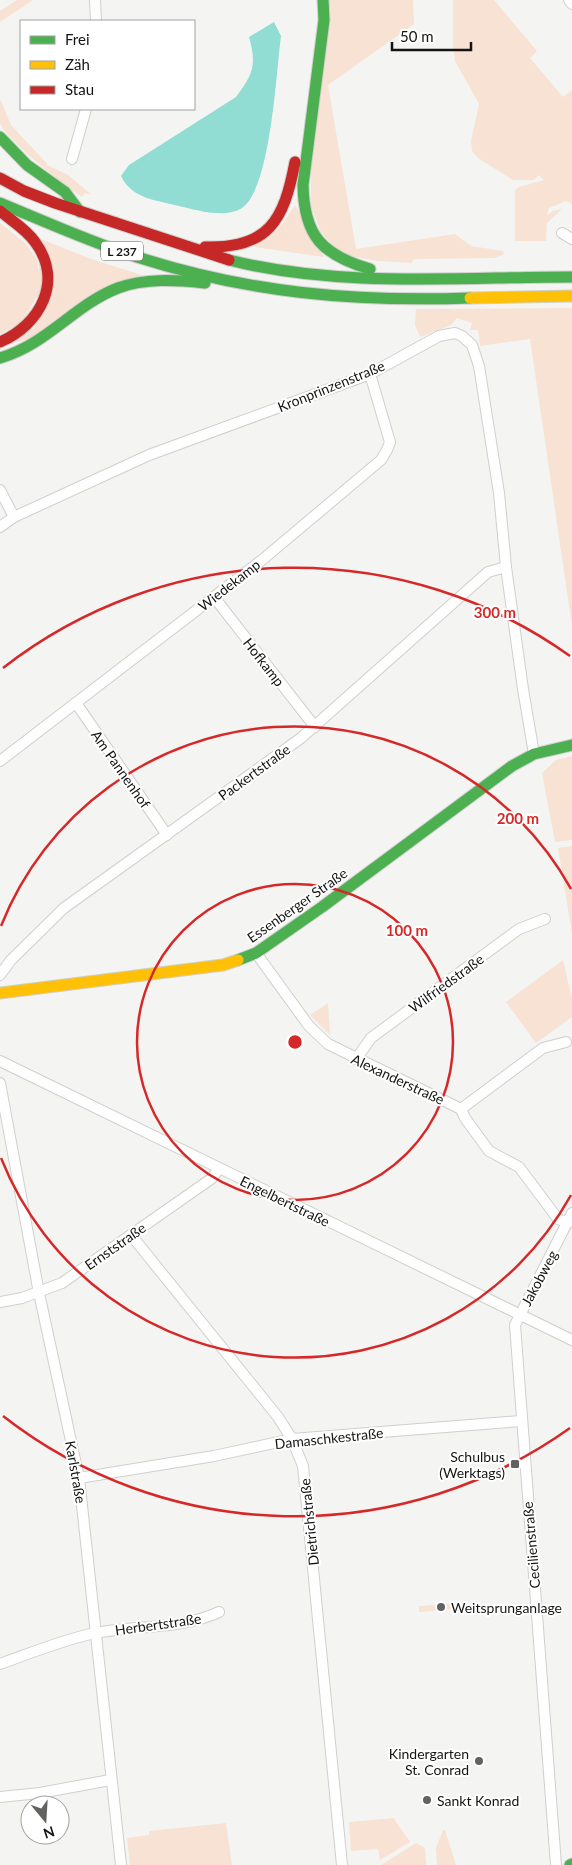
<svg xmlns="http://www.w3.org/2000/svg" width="572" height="1865" font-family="Lato,sans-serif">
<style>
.green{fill:#f7e2d3}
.water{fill:#91dcd3}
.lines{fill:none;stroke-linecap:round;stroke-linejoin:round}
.street-casing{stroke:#cfd0ce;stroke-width:12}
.fast-casing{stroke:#cfd0ce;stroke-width:13}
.slow-casing{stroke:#cfd0ce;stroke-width:13}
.jam-casing{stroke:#cfd0ce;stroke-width:13}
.street{stroke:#fdfefd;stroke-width:10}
.fast{stroke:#4caf50;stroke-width:11}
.slow{stroke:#ffc107;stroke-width:11}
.jam{stroke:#c62828;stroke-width:11}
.ring{fill:none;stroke:#d62828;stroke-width:2.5}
.poi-dot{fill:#626361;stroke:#fff;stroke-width:2}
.labels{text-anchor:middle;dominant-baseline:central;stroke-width:4;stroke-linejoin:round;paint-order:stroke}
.shield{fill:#fff;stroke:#5a5b5a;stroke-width:1}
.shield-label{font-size:12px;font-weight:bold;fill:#141513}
.street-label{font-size:14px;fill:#141513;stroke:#fff}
.poi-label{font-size:14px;fill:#141513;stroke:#fff;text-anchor:end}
.centre{fill:#d62828;stroke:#fff;stroke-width:2.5}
.ring-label{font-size:15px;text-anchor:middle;font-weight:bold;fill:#d62828;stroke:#fff;stroke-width:4;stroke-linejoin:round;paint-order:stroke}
</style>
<rect width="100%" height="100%" fill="#f4f5f2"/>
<!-- green -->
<g class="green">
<polygon points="17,0 33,0 0,22 0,11"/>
<polygon points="329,0 413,0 414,24 328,85 356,249 455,234 471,246 503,251 504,254 495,258 413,259 412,263 377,261 350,256 333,246 321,232 311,206 311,171"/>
<polygon points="453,0 494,0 537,51 530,58 563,97 572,90 572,204 566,201 549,208 547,215 553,211 562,209 547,223 546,241 515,241 515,190 519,187 544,180 539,175 534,180 513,180 478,158 472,151 471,141 479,104 455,61 453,47"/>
<path d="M0 99 11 125 49 166 68 175 92 195 85 193 82 197C66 186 4 139 0 122 0 115 0 106 0 99Z"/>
<polygon points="295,205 324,257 254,247 280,227"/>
<polygon points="0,223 25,243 37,259 40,277 38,295 21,323 0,334"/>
<polygon points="41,239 91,259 145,276 45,334 0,347 35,328"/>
<polygon points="572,308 572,626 530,339 480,346 478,330 470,330 472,323 457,318 451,325 420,337 415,325 416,309"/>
<polygon points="572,756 572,840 555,842 542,773 556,760"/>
<polygon points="572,846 572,933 558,848"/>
<polygon points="563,960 572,998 572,1017 536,1043 506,1002"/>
<polygon points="328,1003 330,1034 330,1035 310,1015"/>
<polygon points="462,1603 462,1608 419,1612 419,1606"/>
<path d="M394 1818C399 1828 405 1833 410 1842L380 1860 378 1849 351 1851 349 1822Z"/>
<polygon points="226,1823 232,1865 130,1865 127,1838 149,1835 149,1831"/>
<polygon points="443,1830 445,1830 456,1865 437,1865 436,1848"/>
<polygon points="416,1843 425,1848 426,1865 381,1865"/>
</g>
<!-- water -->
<path class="water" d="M274 22 281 36C276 73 271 188 242 208 225 219 196 210 179 206 156 200 132 199 121 176L129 165 236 97C253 74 257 65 249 37Z"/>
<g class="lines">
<!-- street casing -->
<g class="street-casing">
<g id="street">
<polyline points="95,0 96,21"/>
<polyline points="569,0 572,4"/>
<polyline points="72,159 86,109"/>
<polyline points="562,233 572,239"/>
<polyline points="0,490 14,517"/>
<polyline points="0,527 14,517 149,455 370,374 439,336 455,333 462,336 472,345 479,366 499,493 506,567 523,689 534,754"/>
<polyline points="214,597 315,727"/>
<polyline points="76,703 167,835"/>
<polyline points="0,761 262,560 381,460 387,450 390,442 370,374"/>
<polyline points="256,953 309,1026 328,1044 461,1109 543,1048 566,1042"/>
<polyline points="0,975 11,960 64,908 301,738 488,572 506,567"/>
<polyline points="356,1059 371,1038 455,976 519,929 545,919"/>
<polyline points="0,1061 572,1340"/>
<polyline points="0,1083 39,1293 79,1478 121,1865"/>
<polyline points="461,1109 465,1118 489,1151 519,1167 558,1219 568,1223"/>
<polyline points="131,1235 278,1417 292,1439 303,1466 342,1865"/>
<polyline points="0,1302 22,1298 62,1283 211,1179 219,1169"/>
<polyline points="79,1478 214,1456 292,1439 521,1421"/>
<path d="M0 1664C31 1653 62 1640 95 1633 136 1625 180 1630 219 1612"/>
<polyline points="0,1797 40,1793 110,1780"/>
<polyline points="556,1865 515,1325 572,1213"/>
</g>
</g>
<!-- fast casing -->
<g class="fast-casing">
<g id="fast">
<path d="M323 0 324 20 303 185C304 236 322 255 370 269"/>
<polyline points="0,137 27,165 65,192 80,212"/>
<path d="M0 203C46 222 90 242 137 257 249 293 353 302 470 298"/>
<path d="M229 260C339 288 459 277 572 277"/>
<path d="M0 358C48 344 74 305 118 288 145 278 176 280 205 283"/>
<polyline points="238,960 256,953 322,907 512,766 534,754 572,745"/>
<polyline points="570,1865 572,1864"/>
</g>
</g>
<!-- slow casing -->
<g class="slow-casing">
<g id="slow">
<polyline points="470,298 572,296"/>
<polyline points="0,993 223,965 238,960"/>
</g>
</g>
<!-- jam casing -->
<g class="jam-casing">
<g id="jam">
<polyline points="0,178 24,191 55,203 229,260"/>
<path d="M0 211C12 221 26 229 35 242 64 281 40 325 0 342"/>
<path d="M205 247C269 249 284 220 295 162"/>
</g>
</g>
<!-- street -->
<use href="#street" class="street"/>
<!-- fast -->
<use href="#fast" class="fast"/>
<!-- slow -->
<use href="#slow" class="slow"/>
<!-- jam -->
<use href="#jam" class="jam"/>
</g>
<!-- distance rings -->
<g class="ring">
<circle cx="295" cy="1042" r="158"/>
<path d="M571 1195A316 316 0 0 1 1 1158M1 926A316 316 0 0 1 571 889"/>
<path d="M570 1428A474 474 0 0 1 3 1416M3 668A474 474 0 0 1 570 656"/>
</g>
<!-- markers -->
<g class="poi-dot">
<rect x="510" y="1459" width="10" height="10" rx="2.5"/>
<circle cx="441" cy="1607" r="5"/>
<circle cx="479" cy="1761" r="5"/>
<circle cx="427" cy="1800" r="5"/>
</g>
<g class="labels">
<!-- shield labels -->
<rect class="shield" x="101" y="241.5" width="42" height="19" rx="4"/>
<g class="shield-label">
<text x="122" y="251">L 237</text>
</g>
<!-- street labels -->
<g class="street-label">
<text transform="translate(331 386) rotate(-22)">Kronprinzenstraße</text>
<text transform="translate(229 585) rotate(-38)">Wiedekamp</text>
<text transform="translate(264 662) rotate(52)">Hofkamp</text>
<text transform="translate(121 769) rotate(55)">Am Pannenhof</text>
<text transform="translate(254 772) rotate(-36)">Packertstraße</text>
<text transform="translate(297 905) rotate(-35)">Essenberger Straße</text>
<text transform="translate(446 983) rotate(-36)">Wilfriedstraße</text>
<text transform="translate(398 1079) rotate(25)">Alexanderstraße</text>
<text transform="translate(285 1201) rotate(26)">Engelbertstraße</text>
<text transform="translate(115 1246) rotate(-35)">Ernststraße</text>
<text transform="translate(539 1278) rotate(-62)">Jakobweg</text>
<text transform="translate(329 1438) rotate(-6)">Damaschkestraße</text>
<text transform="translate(76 1472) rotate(80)">Karlstraße</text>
<text transform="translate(309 1522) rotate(-96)">Dietrichstraße</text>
<text transform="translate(531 1545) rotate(-95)">Cecilienstraße</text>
<text transform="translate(158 1624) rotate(-8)">Herbertstraße</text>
</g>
<!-- poi labels -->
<g class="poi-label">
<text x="505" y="1456">Schulbus<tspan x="505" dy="16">(Werktags)</tspan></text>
<text x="451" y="1607" text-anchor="start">Weitsprunganlage</text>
<text x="469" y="1753">Kindergarten<tspan x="469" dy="16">St. Conrad</tspan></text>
<text x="437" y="1800" text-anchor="start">Sankt Konrad</text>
</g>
</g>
<circle cx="295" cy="1042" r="8" class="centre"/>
<g class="ring-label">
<text x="495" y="618">300 m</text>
<text x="518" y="824">200 m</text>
<text x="407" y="936">100 m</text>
</g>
<!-- legend -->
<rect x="20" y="20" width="175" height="90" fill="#ffffff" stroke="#a1a1a1"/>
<rect x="30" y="36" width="25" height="8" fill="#4caf50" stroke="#a1a1a1"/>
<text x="65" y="45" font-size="15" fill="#141513">Frei</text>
<rect x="30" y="61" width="25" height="8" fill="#ffc107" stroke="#a1a1a1"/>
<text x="65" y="70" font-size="15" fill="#141513">Zäh</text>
<rect x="30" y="86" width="25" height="8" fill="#c62828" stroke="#a1a1a1"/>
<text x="65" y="95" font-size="15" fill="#141513">Stau</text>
<!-- north arrow -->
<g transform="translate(45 1820) rotate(162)"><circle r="24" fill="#ffffff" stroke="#a1a1a1"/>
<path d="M0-4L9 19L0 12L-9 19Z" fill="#626361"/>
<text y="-8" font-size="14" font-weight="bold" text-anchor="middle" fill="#141513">N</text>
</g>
<!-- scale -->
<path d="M392 42v8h79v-8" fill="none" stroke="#141513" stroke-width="2.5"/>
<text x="400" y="42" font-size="15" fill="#141513" stroke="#ffffff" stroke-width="4" paint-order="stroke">50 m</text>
</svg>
